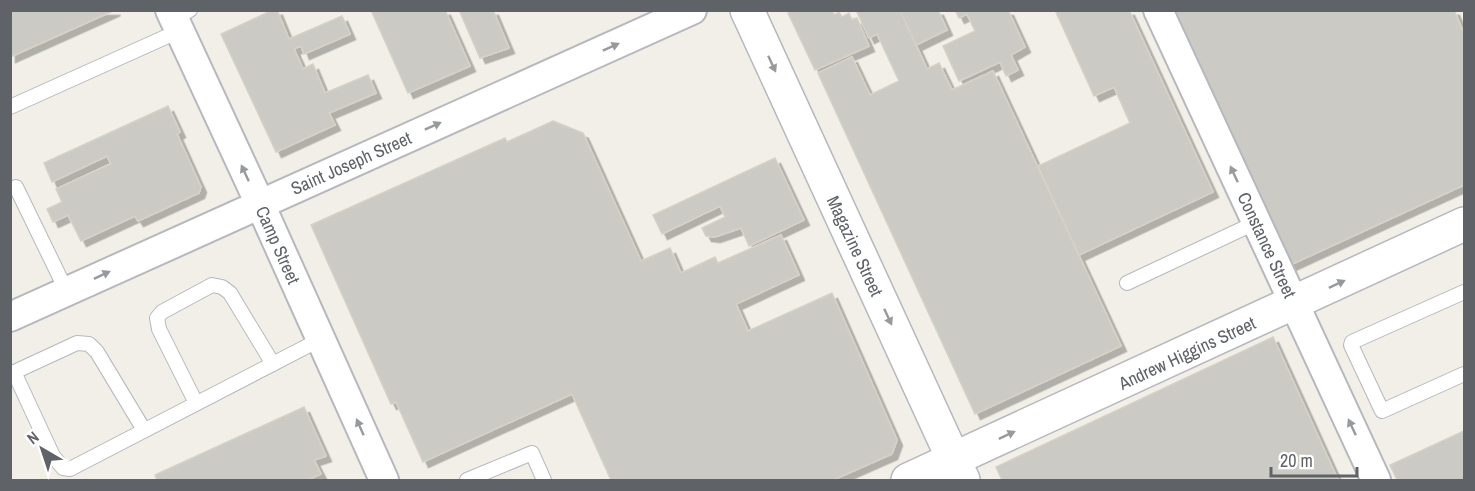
<svg xmlns="http://www.w3.org/2000/svg" width="1475" height="491" font-family="'Archivo Narrow',sans-serif">
<style>
.building{fill:#cccac5;stroke:#d6d1c6;stroke-width:1.5;filter:url(#shadow)}
.lines{fill:none;stroke-linecap:round;stroke-linejoin:round}
.service-casing{stroke:#b5b8bc;stroke-width:16}
.minor-casing{stroke:#b5b8bc;stroke-width:32}
.tertiary-casing{stroke:#b5b8bc;stroke-width:36}
.service{stroke:#fff;stroke-width:14}
.minor{stroke:#fff;stroke-width:28}
.tertiary{stroke:#fff;stroke-width:33}
.oneway{fill:#979a9d}
.labels{text-anchor:middle;dominant-baseline:central;stroke-width:6;stroke-linejoin:round;paint-order:stroke}
.street-label{font-size:18px;fill:#5f6368;stroke:#fff}
</style>
<defs>
<filter id="shadow"><feDropShadow dx="5.5" dy="5.5" stdDeviation="0" flood-color="#0004"/></filter>
</defs>
<rect width="100%" height="100%" fill="#f1efe8"/>
<!-- building -->
<g class="building">
<polygon points="10,10 115,10 10,57"/>
<polygon points="273,10 277,10 289,39 342,16 350,34 304,54 301,46 294,49 303,69 313,64 325,93 368,75 376,93 329,113 335,125 276,152 221,34"/>
<polygon points="371,10 445,10 470,66 408,93"/>
<polygon points="459,10 493,10 509,48 480,58"/>
<polygon points="792,10 832,10 834,15 839,12 842,17 849,13 852,20 857,18 869,46 815,70 788,13"/>
<polygon points="856,10 900,10 927,69 939,63 952,90 993,71 1121,346 975,414 818,73 852,57 870,95 899,81 877,34 869,38"/>
<polygon points="900,10 938,10 947,30 916,45"/>
<polygon points="955,10 1008,10 1025,47 1011,55 1018,70 1006,76 1000,62 959,81 943,46 975,31 967,14 959,18"/>
<polygon points="1055,10 1129,10 1213,192 1079,255 1038,166 1130,123 1114,87 1094,96"/>
<polygon points="1169,10 1454,10 1464,34 1464,185 1288,266"/>
<polygon points="168,106 180,132 177,134 201,187 199,193 138,221 135,216 81,241 68,215 53,222 47,209 62,202 56,189 111,164 107,156 52,182 44,163"/>
<polygon points="553,121 583,133 641,261 670,248 681,273 715,257 718,263 781,235 799,275 736,304 748,331 832,293 897,440 892,454 833,480 611,480 572,394 423,462 396,402 391,404 311,225 505,138 507,142"/>
<polygon points="775,158 804,220 749,246 741,228 715,237 706,236 702,228 725,217 720,206 662,234 653,215"/>
<polygon points="1273,337 1338,480 1002,480 996,467"/>
<polygon points="304,407 326,456 314,460 321,474 308,480 157,480 155,475"/>
<polygon points="1464,431 1464,480 1397,480 1390,465"/>
</g>
<g class="lines">
<!-- service casing -->
<g class="service-casing">
<g id="service">
<polyline points="174,19 190,10"/>
<polyline points="10,107 179,31"/>
<polyline points="16,187 67,292"/>
<polyline points="1127,283 1257,222"/>
<polyline points="1464,292 1352,342 1351,345 1382,411 1464,374"/>
<polyline points="14,372 53,456 63,468 70,469 321,339"/>
<polyline points="10,374 77,343 89,344 97,352 144,430"/>
<polyline points="196,403 159,329 157,318 162,312 212,285 222,287 230,293 273,364"/>
<polyline points="467,480 532,453 544,480"/>
</g>
</g>
<!-- minor casing -->
<g class="minor-casing">
<g id="minor">
<polyline points="170,10 260,204 384,480"/>
<polyline points="1158,10 1376,480"/>
<polyline points="10,317 692,10"/>
</g>
</g>
<!-- tertiary casing -->
<g class="tertiary-casing">
<g id="tertiary">
<polyline points="747,10 963,480"/>
<polyline points="908,480 1464,224"/>
</g>
</g>
<!-- service -->
<use href="#service" class="service"/>
<!-- minor -->
<use href="#minor" class="minor"/>
<!-- tertiary -->
<use href="#tertiary" class="tertiary"/>
</g>
<!-- one-way arrows -->
<defs><path id="oneway-solid" d="M-6-.8H1V-3.2L6.5 0L1 3.2V.8H-6Z" transform="scale(1.5)"/></defs>
<g class="oneway">
<use href="#oneway-solid" transform="translate(611 47) rotate(-24)"/>
<use href="#oneway-solid" transform="translate(772 64) rotate(65)"/>
<use href="#oneway-solid" transform="translate(433 126) rotate(-24)"/>
<use href="#oneway-solid" transform="translate(245 173) rotate(-115)"/>
<use href="#oneway-solid" transform="translate(1234 174) rotate(-115)"/>
<use href="#oneway-solid" transform="translate(102 275) rotate(-25)"/>
<use href="#oneway-solid" transform="translate(1337 284) rotate(-25)"/>
<use href="#oneway-solid" transform="translate(888 317) rotate(65)"/>
<use href="#oneway-solid" transform="translate(360 427) rotate(-114)"/>
<use href="#oneway-solid" transform="translate(1352 427) rotate(-115)"/>
<use href="#oneway-solid" transform="translate(1007 435) rotate(-25)"/>
</g>
<g class="labels">
<!-- street labels -->
<g class="street-label">
<text transform="translate(351 163) rotate(-24)">Saint Joseph Street</text>
<text transform="translate(278 245) rotate(66)">Camp Street</text>
<text transform="translate(1267 245) rotate(65)">Constance Street</text>
<text transform="translate(855 246) rotate(65)">Magazine Street</text>
<text transform="translate(1187 353) rotate(-25)">Andrew Higgins Street</text>
</g>
</g>
<!-- border -->
<rect width="1475" height="491" fill="none" stroke="#5f6368" stroke-width="24"/>
<!-- north arrow -->
<g transform="translate(42 449) rotate(321)" stroke="#ffffff" stroke-width="4.5" paint-order="stroke">
<path d="M0-4.5L10 22L0 15L-10 22Z" fill="#5f6368"/>
<text y="-9" font-size="16" font-weight="bold" text-anchor="middle" fill="#5f6368">N</text>
</g>
<!-- scale -->
<path d="M1271 467v9h86v-9" fill="none" stroke="#5f6368" stroke-width="3"/>
<text x="1280" y="467" font-size="18" fill="#5f6368" stroke="#ffffff" stroke-width="4.5" paint-order="stroke">20 m</text>
</svg>
